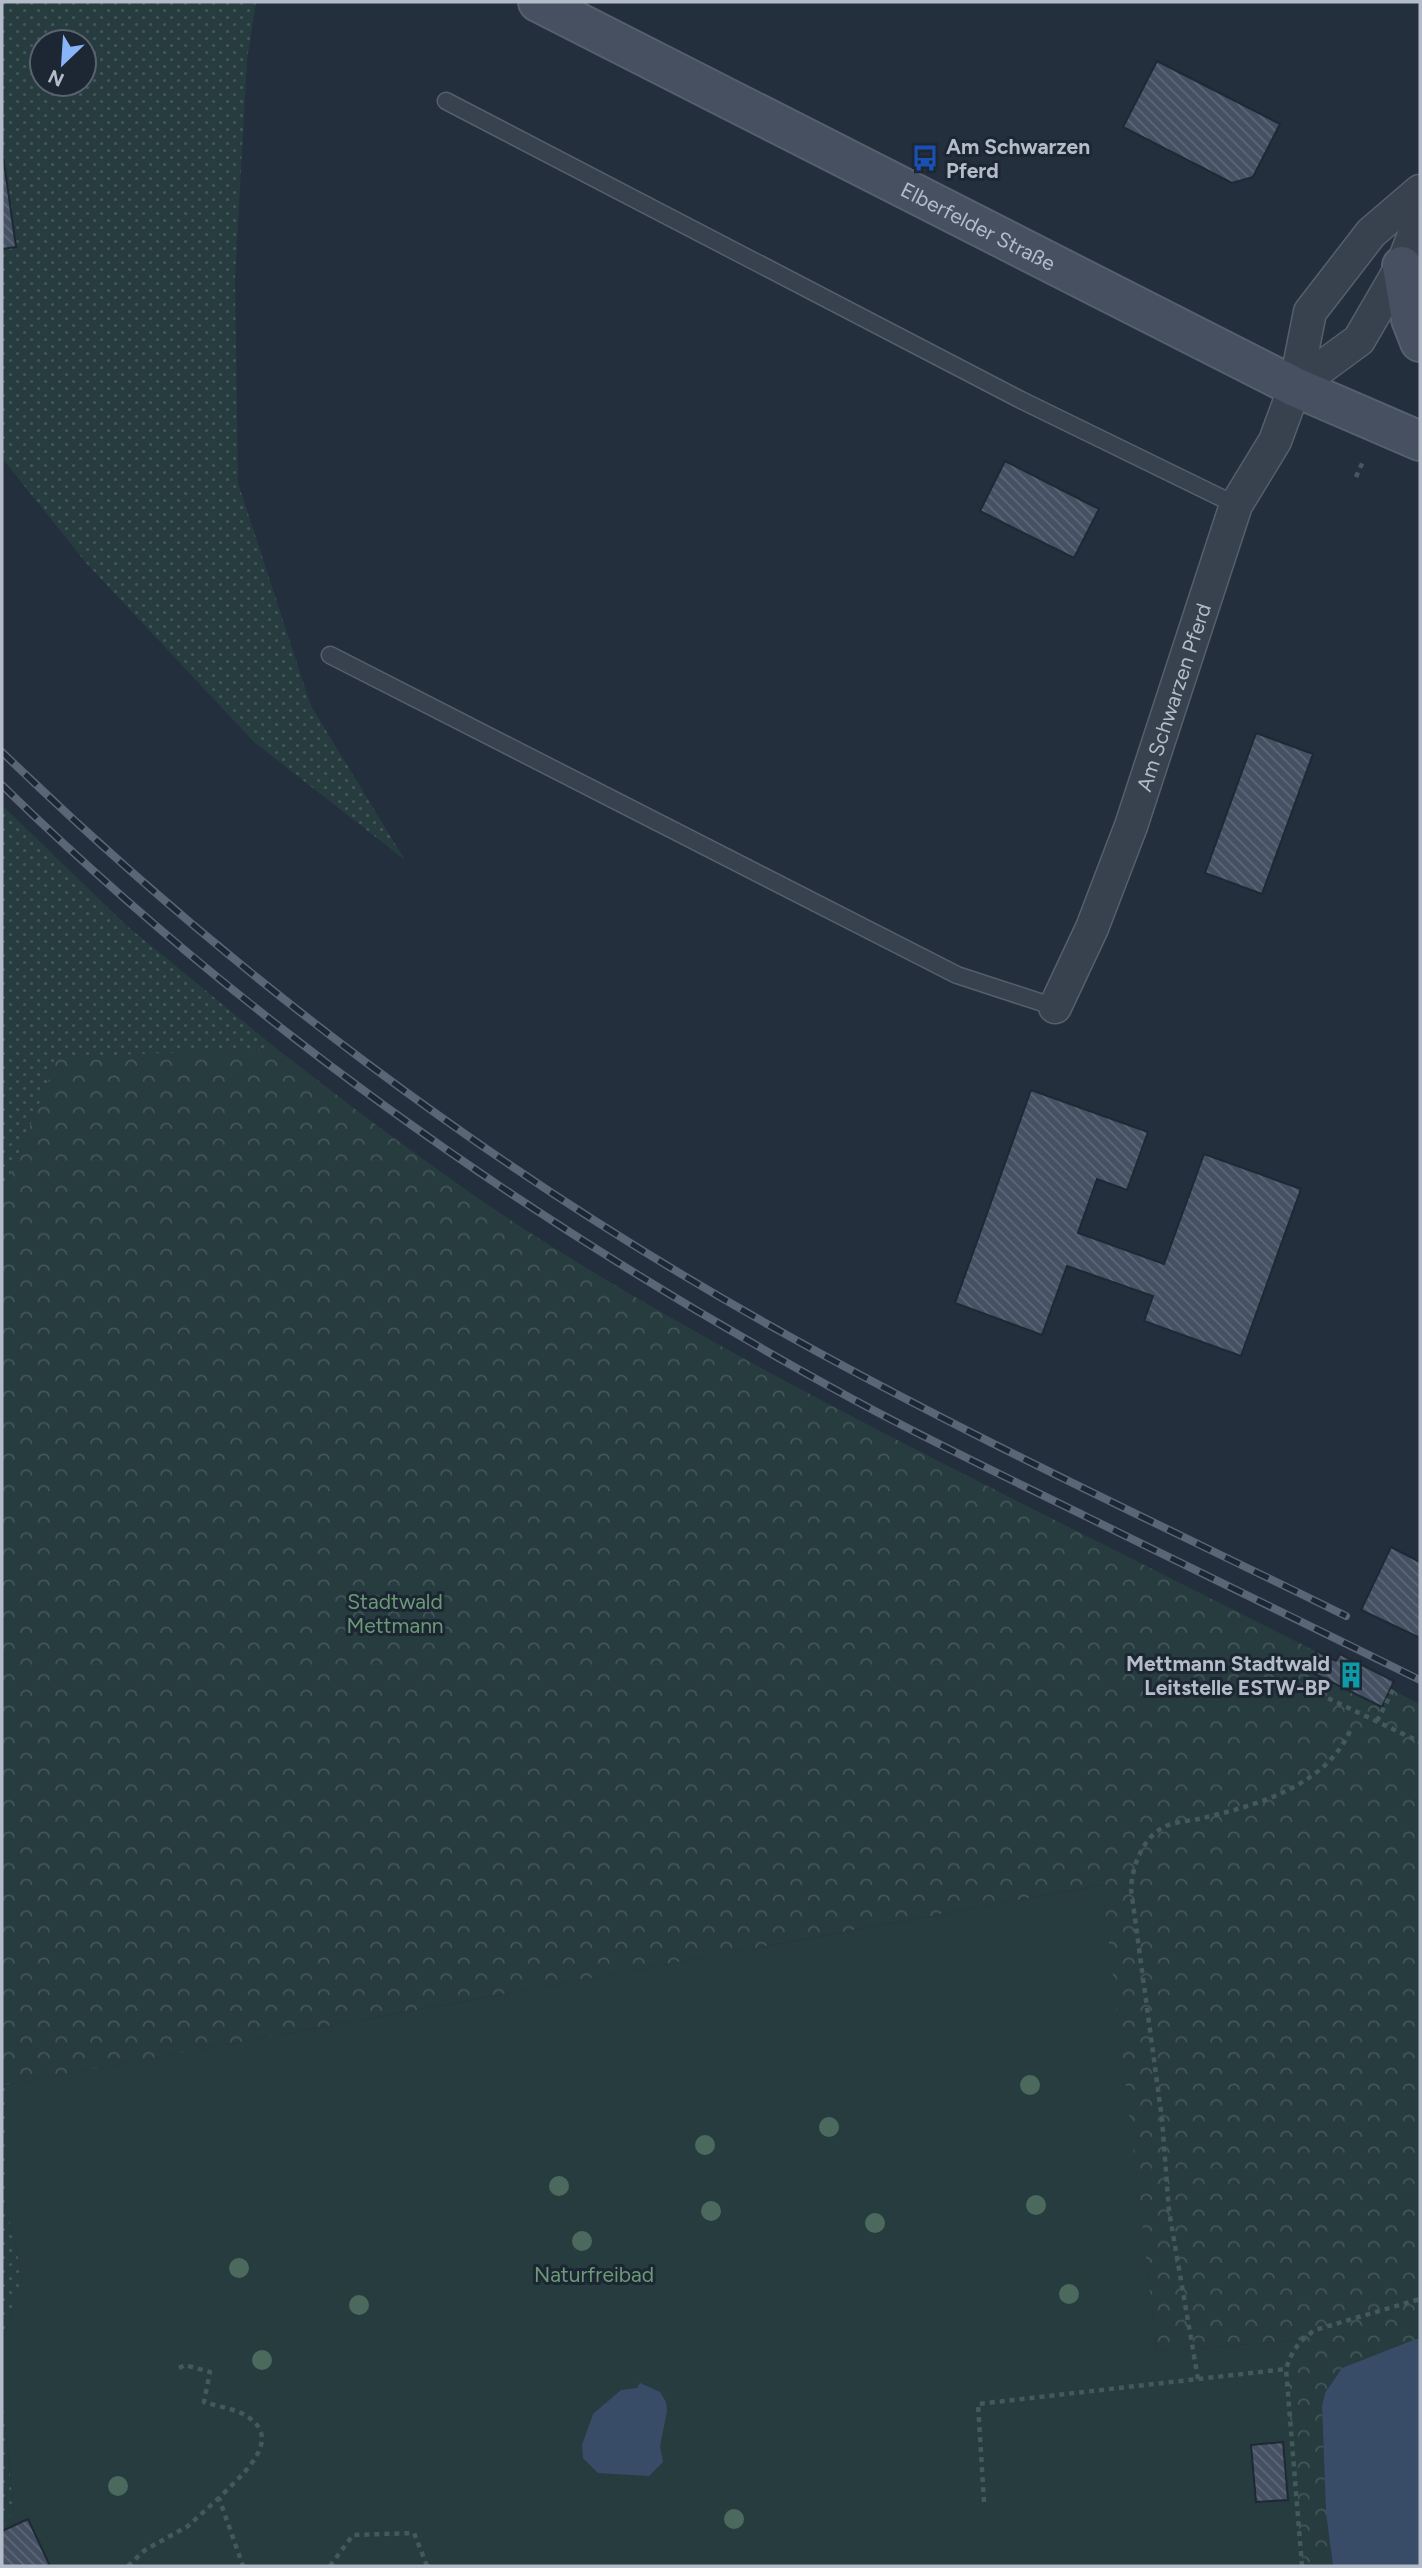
<svg xmlns="http://www.w3.org/2000/svg" width="1422" height="2568" font-family="Figtree,sans-serif">
<style>
.grass{fill:url(#grass-dots);fill-rule:evenodd}
.forest{fill:url(#forest-crowns)}
.green{fill:#263c3f}
.water{fill:#394c67}
.building{fill:url(#building-back-hatch);stroke:#1f2835;stroke-width:2}
.lines{fill:none;stroke-linecap:round;stroke-linejoin:round}
.service-casing{stroke:#565f6c;stroke-width:19}
.minor-casing{stroke:#565f6c;stroke-width:35}
.secondary-casing{stroke:#565f6c;stroke-width:42}
.path{stroke:#44595c;stroke-width:4.5;stroke-dasharray:5 5;stroke-linecap:butt}
.service{stroke:#38414e;stroke-width:16}
.minor{stroke:#38414e;stroke-width:32}
.secondary{stroke:#465061;stroke-width:38}
.rail-casing{stroke:#5a6575;stroke-width:8}
.rail{stroke:#1d2633;stroke-width:5;stroke-dasharray:16;stroke-linecap:butt}
.tree{fill:#4b6a5d}
.labels{text-anchor:middle;dominant-baseline:central;stroke-width:6;stroke-linejoin:round;paint-order:stroke}
.poi-label{font-size:21px;font-weight:bold;fill:#b4bcc9;stroke:#1d2633;text-anchor:start}
.street-label{font-size:21px;fill:#b4bcc9;stroke:#1d2633}
.park-label{font-size:21px;fill:#6b9a76;stroke:#1d2633}
</style>
<defs>
<pattern id="grass-dots" width="8" height="8" patternUnits="userSpaceOnUse" patternTransform="scale(1.75)"><rect width="8" height="8" fill="#263c3f"/><path d="M2 2h.1M6 6h.1" fill="none" stroke="#435659" stroke-width="1.8" stroke-linecap="round"/></pattern>
<pattern id="forest-crowns" width="20" height="18" patternUnits="userSpaceOnUse" patternTransform="scale(1.75)"><rect width="20" height="18" fill="#263c3f"/><path d="M2 6a3 3 0 1 1 6 0M12 15a3 3 0 1 1 6 0" fill="none" stroke="#435659"/></pattern>
<pattern id="building-back-hatch" width="6" height="6" patternUnits="userSpaceOnUse" patternTransform="scale(1.75)"><rect width="6" height="6" fill="#455162"/><path d="M-1 5l2 2M0 0l6 6M5-1l2 2" fill="none" stroke="#5d6877"/></pattern>
</defs>
<rect width="100%" height="100%" fill="#242f3e"/>
<!-- grass -->
<g class="grass">
<path d="M2 2H256L247 60 235 278 238 483 311 706 405 860 254 742 87 564 2 458ZM42 42H84V84H42Z"/>
<polygon points="2,805 128,927 277,1049 58,1058 2,1195"/>
<polygon points="2,2076 5,2085 5,2202 23,2277 2,2344"/>
<polygon points="2,2389 14,2513 2,2522"/>
</g>
<!-- forest -->
<path class="forest" d="M277 1049C375 1125 474 1200 580 1264 724 1352 873 1428 1023 1504 1156 1571 1288 1637 1420 1704V2339L1342 2368 1325 2393 1322 2406 1326 2513 1333 2566H1302L1286 2369 1291 2352 1300 2340 1157 2351 1101 1885 5 2085 2 2076V1195L58 1057Z"/>
<!-- green -->
<polygon class="green" points="1102,1885 1157,2351 1301,2340 1291,2352 1286,2369 1302,2566 2,2566 2,2522 14,2513 2,2389 2,2344 23,2277 5,2202 5,2085"/>
<!-- water -->
<g class="water">
<polygon points="1416,2339 1420,2339 1420,2566 1333,2566 1326,2513 1322,2406 1325,2393 1342,2368"/>
<polygon points="640,2383 660,2392 666,2402 667,2411 660,2446 663,2462 649,2476 598,2473 583,2458 582,2445 593,2414 621,2390 637,2388"/>
</g>
<!-- building -->
<g class="building">
<polygon points="1157,61 1280,124 1253,177 1232,183 1123,127"/>
<polygon points="2,148 16,247 2,249"/>
<polygon points="1005,461 1099,509 1074,558 980,511"/>
<polygon points="1256,733 1313,754 1262,894 1205,873"/>
<polygon points="1031,1090 1148,1132 1127,1190 1097,1179 1078,1233 1164,1264 1204,1154 1301,1189 1241,1356 1144,1321 1153,1296 1067,1266 1042,1335 955,1303"/>
<polygon points="1391,1547 1420,1562 1420,1638 1361,1610"/>
<polygon points="1317,1651 1336,1661 1340,1654 1394,1681 1382,1707 1307,1670"/>
<polygon points="1283,2442 1288,2500 1256,2502 1251,2445"/>
<polygon points="28,2519 50,2566 2,2566 2,2531"/>
</g>
<g class="lines">
<!-- service casing -->
<g class="service-casing">
<g id="service">
<polyline points="446,101 1021,400 1236,505"/>
<polyline points="330,655 957,975 1055,1007"/>
</g>
</g>
<!-- minor casing -->
<g class="minor-casing">
<g id="minor">
<polyline points="1295,387 1359,340 1402,266 1420,219"/>
<path id="s1" d="M1055 1007 1092 928 1131 826 1236 505 1275 441 1295 387 1310 312 1371 233 1420 191"/>
</g>
</g>
<!-- secondary casing -->
<g class="secondary-casing">
<g id="secondary">
<path id="s2" d="M538 2 1295 387 1420 441"/>
<polyline points="1402,266 1411,319 1420,342"/>
</g>
</g>
<!-- path -->
<g class="path">
<polyline points="1356,477 1364,459"/>
<polyline points="1292,1681 1420,1742"/>
<polyline points="1377,1721 1394,1688"/>
<path d="M179 2368 185 2365 210 2372 204 2402C216 2406 230 2408 241 2413 290 2437 240 2476 219 2498L243 2566"/>
<path d="M1198 2379 1169 2211 1162 2119 1131 1889C1132 1866 1143 1836 1166 1826 1177 1821 1191 1821 1203 1818 1257 1805 1325 1786 1350 1731"/>
<polyline points="984,2502 978,2404 1286,2369"/>
<polyline points="128,2566 145,2550 188,2526 219,2498"/>
<polyline points="330,2566 353,2535 414,2533 427,2566"/>
<path d="M1302 2566 1286 2369C1292 2350 1299 2341 1315 2330L1420 2299"/>
</g>
<!-- service -->
<use href="#service" class="service"/>
<!-- minor -->
<use href="#minor" class="minor"/>
<!-- secondary -->
<use href="#secondary" class="secondary"/>
<!-- rail casing -->
<g class="rail-casing">
<g id="rail">
<path d="M2 752C231 974 491 1169 769 1325 957 1431 1153 1521 1346 1616"/>
<path d="M2 785C248 1025 535 1225 836 1390 917 1435 1002 1475 1085 1516 1197 1571 1309 1625 1420 1680"/>
</g>
</g>
<!-- rail -->
<use href="#rail" class="rail"/>
</g>
<!-- trees -->
<g class="tree">
<circle cx="1030" cy="2085" r="10"/>
<circle cx="829" cy="2127" r="10"/>
<circle cx="705" cy="2145" r="10"/>
<circle cx="559" cy="2186" r="10"/>
<circle cx="1036" cy="2205" r="10"/>
<circle cx="711" cy="2211" r="10"/>
<circle cx="875" cy="2223" r="10"/>
<circle cx="582" cy="2241" r="10"/>
<circle cx="239" cy="2268" r="10"/>
<circle cx="1069" cy="2294" r="10"/>
<circle cx="359" cy="2305" r="10"/>
<circle cx="262" cy="2360" r="10"/>
<circle cx="118" cy="2486" r="10"/>
<circle cx="734" cy="2519" r="10"/>
</g>
<!-- icons -->
<defs>
<g id="bus-bare" transform="scale(2.1)"><path d="M-5-6H5V4H4V6H2V4H-2V6H-4V4H-5ZM-3.5-4V0h7V-4ZM-3.5 1.2v1.5H-2V1.2ZM2 1.2v1.5H3.5V1.2Z" fill="#1a4fb4" stroke="#1d2633" stroke-width="2.5" paint-order="stroke"/></g>
<g id="building-bare" transform="scale(2.1)"><path d="M-4-6H4V6H1V3H-1V6H-4ZM-2.5-4.3h1.7v1.8h-1.7ZM.8-4.3h1.7v1.8H.8ZM-2.5-1h1.7V.8h-1.7ZM.8-1h1.7V.8H.8Z" fill="#0f9aa8" stroke="#1d2633" stroke-width="2.5" paint-order="stroke"/></g>
</defs>
<g fill-rule="evenodd">
<use href="#bus-bare" x="925" y="158"/>
<use href="#building-bare" x="1351" y="1675"/>
</g>
<g class="labels">
<!-- poi labels -->
<g class="poi-label">
<text x="946" y="146">Am Schwarzen<tspan x="946" dy="24">Pferd</tspan></text>
<text x="1330" y="1663" text-anchor="end">Mettmann Stadtwald<tspan x="1330" dy="24">Leitstelle ESTW-BP</tspan></text>
</g>
<!-- street labels -->
<g class="street-label">
<text stroke="none"><textPath href="#s2" startOffset="494">Elberfelder Straße</textPath></text>
<text stroke="none"><textPath href="#s1" startOffset="332">Am Schwarzen Pferd</textPath></text>
</g>
<!-- park labels -->
<g class="park-label">
<text x="395" y="1601">Stadtwald<tspan x="395" dy="24">Mettmann</tspan></text>
<text x="594" y="2274">Naturfreibad</text>
</g>
</g>
<!-- border -->
<rect width="1422" height="2568" fill="none" stroke="#b4bcc9" stroke-width="7"/>
<!-- north arrow -->
<g transform="translate(63 63) rotate(205)"><circle r="33" fill="#1d2633" stroke="#59626f" stroke-width="2"/>
<path d="M0-5L12 26L0 18L-12 26Z" fill="#8ab4f8"/>
<text y="-10" font-size="19" font-weight="bold" text-anchor="middle" fill="#b4bcc9">N</text>
</g>
</svg>
